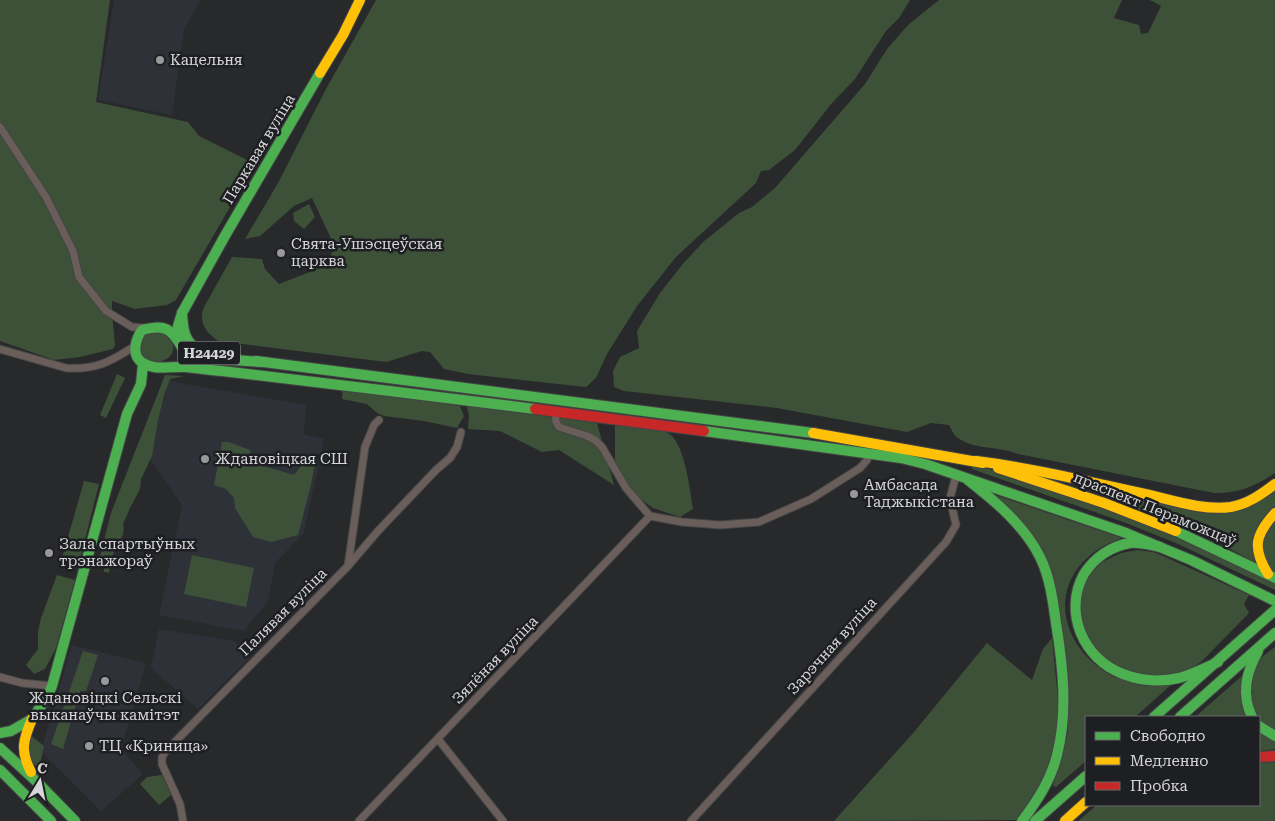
<svg xmlns="http://www.w3.org/2000/svg" width="1275" height="821" font-family="'Roboto Serif',serif">
<style>
.built{fill:#2e3138}
.green{fill:#3d5139}
.lines{fill:none;stroke-linecap:round;stroke-linejoin:round}
.street-casing{stroke:#444546;stroke-width:9}
.fast-casing{stroke:#444546;stroke-width:12}
.slow-casing{stroke:#444546;stroke-width:12}
.jam-casing{stroke:#444546;stroke-width:12}
.street{stroke:#695e5a;stroke-width:7}
.fast{stroke:#4caf50;stroke-width:10}
.slow{stroke:#ffc107;stroke-width:10}
.jam{stroke:#c62828;stroke-width:10}
.poi-dot{fill:#99999b;stroke:#1e1f22;stroke-width:2}
.labels{text-anchor:middle;dominant-baseline:central;stroke-width:5;stroke-linejoin:round;paint-order:stroke}
.shield{fill:#1e1f22;stroke:#9f9fa1;stroke-width:1}
.shield-label{font-size:14px;font-weight:bold;fill:#d6d6d8}
.poi-label{font-size:15px;fill:#d6d6d8;stroke:#1e1f22;text-anchor:start}
.street-label{font-size:15px;fill:#d6d6d8;stroke:#1e1f22}
</style>
<rect width="100%" height="100%" fill="#28292a"/>
<!-- built -->
<g class="built">
<polygon points="114,0 200,0 184,30 172,115 98,100"/>
<polygon points="169,381 307,405 303,434 324,439 304,533 276,562 268,601 244,631 159,615 182,505 145,452"/>
<polygon points="159,629 234,641 250,657 198,709 151,668"/>
<polygon points="72,645 146,663 121,749 143,774 101,811 41,751"/>
</g>
<!-- green -->
<g class="green">
<polygon points="0,0 110,0 96,102 188,122 199,136 255,164 176,300 167,305 135,309 112,301 112,313 115,345 113,349 80,357 54,360 0,341"/>
<path d="M376 0H910L899 18 886 31 855 79 832 103 795 150 769 170 761 171 756 183 676 257 637 306 607 354 596 378 586 387 468 374 444 369 430 352 422 351 386 362 218 341C206 332 198 323 204 307L232 257 262 259 265 269 279 284 325 266 335 247 312 198 294 206 260 236 245 239 278 183 326 89Z"/>
<path d="M939 0H1122L1114 18 1139 25 1141 34 1148 33 1161 6 1150 0H1275V473C1256 486 1237 494 1214 493L1018 454C999 446 975 450 958 438 954 436 952 430 949 425L931 423 907 432 777 408 624 391 614 387 613 371 620 357 639 348 637 331 660 293 682 265 703 242 739 213 752 207 775 188 865 84 887 49 908 25Z"/>
<polygon points="309,204 315,217 304,229 294,221 293,213"/>
<path d="M161 330C165 333 170 337 172 342 178 357 162 363 150 363L140 353V339L143 335Z"/>
<polygon points="117,374 125,378 106,418 100,415"/>
<path d="M165 375 184 376 170 379 164 395 158 420 152 456 141 479 140 489 130 508 123 524C127 535 115 547 112 557 110 562 110 568 109 573L104 572V564L100 556 111 513Z"/>
<polygon points="343,387 460,406 464,416 457,428 424,421 384,416 377,413 367,404 342,399"/>
<polygon points="467,406 597,423 614,485 559,450 542,452 500,431 468,429 469,416"/>
<path d="M615 425C628 427 656 428 666 432 685 439 690 492 693 509L680 517 653 508 630 491 615 460Z"/>
<polygon points="222,442 229,442 250,450 253,463 294,475 309,456 315,463 311,485 298,535 271,542 253,537 235,508 234,498 226,489 214,485"/>
<polygon points="975,464 1128,517 1218,555 1275,583 1275,590 1178,544 1126,523 972,469 971,465"/>
<polygon points="84,481 99,484 78,567 65,566 62,558"/>
<polygon points="1087,490 1212,512 1275,490 1275,506 1261,523 1254,562 1201,533"/>
<path d="M992 494 1122 538C1047 564 1048 641 1114 677L1171 685 1135 717H1086V761L1056 787 1053 786 1054 781 1065 746 1068 730 1054 584Z"/>
<polygon points="1275,518 1275,573 1263,562 1261,540"/>
<polygon points="1137,550 1153,552 1163,556 1249,595 1244,604 1249,613 1202,661 1189,670 1178,674 1139,677 1092,652 1076,603 1084,580 1102,562 1121,553"/>
<polygon points="192,555 254,568 246,607 184,594"/>
<polygon points="57,575 75,580 56,648 45,669 34,674 26,665 38,649 38,632 41,618"/>
<polygon points="1052,638 1059,709 1059,723 1048,769 1019,820 834,821 914,732 987,643 1032,680 1043,649"/>
<path d="M1275 647V730C1271 728 1265 725 1262 722 1246 706 1246 673 1262 657 1266 653 1271 650 1275 647Z"/>
<polygon points="83,651 98,655 86,691 80,691 63,749 51,744"/>
<polygon points="1243,675 1247,717 1195,717"/>
<polygon points="1259,732 1275,740 1275,749 1259,751"/>
<polygon points="29,734 44,746 41,760 36,766 30,761"/>
<polygon points="1275,762 1275,821 1078,821 1097,805 1259,805 1259,763"/>
<polygon points="162,775 171,795 159,805 140,784 147,777"/>
</g>
<g class="lines">
<!-- street casing -->
<g class="street-casing">
<g id="street">
<polyline points="0,127 46,197 73,251 79,277 106,311 132,327 146,328"/>
<path d="M0 349 66 368C96 370 110 362 135 346"/>
<polyline points="555,411 556,422 559,427 587,436 595,440 602,447 626,488 650,516 682,522 720,525 759,522 811,499 860,468 867,460 869,453"/>
<polyline points="348,566 365,447 374,425 379,420"/>
<polyline points="0,677 22,683 52,686"/>
<polyline points="438,739 503,821"/>
<polyline points="183,821 180,804 162,764 162,757 165,752 348,566 378,531 436,470 450,458 457,447 461,432"/>
<polyline points="359,821 650,516"/>
<polyline points="691,821 946,542 956,525 950,498 956,476"/>
</g>
</g>
<!-- fast casing -->
<g class="fast-casing">
<g id="fast">
<path d="M182 313C183 330 184 341 199 351"/>
<polyline points="177,339 178,326 182,313 226,234 320,73"/>
<polyline points="256,361 813,433"/>
<path d="M264 362C250 361 197 359 188 353 183 350 181 346 178 341 169 325 158 326 142 330 135 340 131 356 143 363 156 371 170 366 184 367 197 368 209 370 222 371 326 383 431 396 535 409"/>
<polyline points="704,431 901,458 925,464 1126,533 1191,560 1275,601"/>
<path d="M968 480C995 501 1024 525 1040 557 1050 577 1053 601 1056 623 1063 666 1068 712 1057 755 1051 780 1037 801 1022 821"/>
<polyline points="1176,531 1275,578"/>
<path d="M1160 547C1150 545 1140 542 1130 543 1111 546 1094 558 1084 574 1063 612 1083 659 1123 674 1141 681 1161 682 1179 678 1193 674 1205 668 1218 662"/>
<polyline points="1154,717 1275,610"/>
<polyline points="1180,717 1275,633"/>
<path d="M1252 717C1241 694 1246 673 1258 651"/>
<polyline points="32,719 47,697 52,686 127,414 141,384 143,364"/>
<polyline points="1259,726 1275,736"/>
<polyline points="0,733 11,731 32,719"/>
<polyline points="0,748 36,781 75,821"/>
<polyline points="0,770 51,821"/>
<polyline points="1035,821 1086,776"/>
</g>
</g>
<!-- slow casing -->
<g class="slow-casing">
<g id="slow">
<polyline points="320,73 343,35 360,0"/>
<polyline points="813,433 983,463"/>
<path d="M976 461C1033 468 1089 482 1145 494 1172 500 1203 511 1231 507 1248 504 1262 494 1275 484"/>
<polyline points="998,468 1104,503 1176,531"/>
<path d="M1268 574C1252 548 1255 535 1275 513"/>
<path d="M31 772C20 751 23 740 32 719"/>
<polyline points="1065,821 1086,802"/>
</g>
</g>
<!-- jam casing -->
<g class="jam-casing">
<g id="jam">
<polyline points="535,409 704,431"/>
<polyline points="1259,757 1275,756"/>
</g>
</g>
<!-- street -->
<use href="#street" class="street"/>
<!-- fast -->
<use href="#fast" class="fast"/>
<!-- slow -->
<use href="#slow" class="slow"/>
<!-- jam -->
<use href="#jam" class="jam"/>
</g>
<!-- markers -->
<g class="poi-dot">
<circle cx="160" cy="60" r="5"/>
<circle cx="281" cy="253" r="5"/>
<circle cx="205" cy="459" r="5"/>
<circle cx="854" cy="494" r="5"/>
<circle cx="49" cy="553" r="5"/>
<circle cx="105" cy="681" r="5"/>
<circle cx="89" cy="746" r="5"/>
</g>
<g class="labels">
<!-- shield labels -->
<rect class="shield" x="178" y="341.5" width="62" height="23" rx="4"/>
<g class="shield-label">
<text x="209" y="353">Н24429</text>
</g>
<!-- poi labels -->
<g class="poi-label">
<text x="170" y="60">Кацельня</text>
<text x="291" y="244">Свята-Ушэсцеўская<tspan x="291" dy="17">царква</tspan></text>
<text x="215" y="459">Ждановіцкая СШ</text>
<text x="864" y="485">Амбасада<tspan x="864" dy="17">Таджыкістана</tspan></text>
<text x="59" y="544">Зала спартыўных<tspan x="59" dy="17">трэнажораў</tspan></text>
<text x="105" y="698" text-anchor="middle">Ждановіцкі Сельскі<tspan x="105" dy="17">выканаўчы камітэт</tspan></text>
<text x="99" y="746">ТЦ «Криница»</text>
</g>
<!-- street labels -->
<g class="street-label">
<text transform="translate(259 149) rotate(-59)">Паркавая вуліца</text>
<text transform="translate(1155 509) rotate(22)">праспект Пераможцаў</text>
<text transform="translate(283 612) rotate(-45)">Палявая вуліца</text>
<text transform="translate(832 646) rotate(-48)">Зарэчная вуліца</text>
<text transform="translate(495 660) rotate(-46)">Зялёная вуліца</text>
</g>
</g>
<!-- legend -->
<rect x="1085" y="716" width="175" height="90" fill="#1e1f22" stroke="#68686b"/>
<rect x="1095" y="732" width="25" height="8" fill="#4caf50" stroke="#68686b"/>
<text x="1130" y="741" font-size="15" fill="#d6d6d8">Свободно</text>
<rect x="1095" y="757" width="25" height="8" fill="#ffc107" stroke="#68686b"/>
<text x="1130" y="766" font-size="15" fill="#d6d6d8">Медленно</text>
<rect x="1095" y="782" width="25" height="8" fill="#c62828" stroke="#68686b"/>
<text x="1130" y="791" font-size="15" fill="#d6d6d8">Пробка</text>
<!-- north arrow -->
<g transform="translate(40 781) rotate(10)" stroke="#1e1f22" stroke-width="4" paint-order="stroke">
<path d="M0-4L9 19L0 12L-9 19Z" fill="#d6d6d8"/>
<text y="-8" font-size="14" font-weight="bold" text-anchor="middle" fill="#d6d6d8">С</text>
</g>
</svg>
